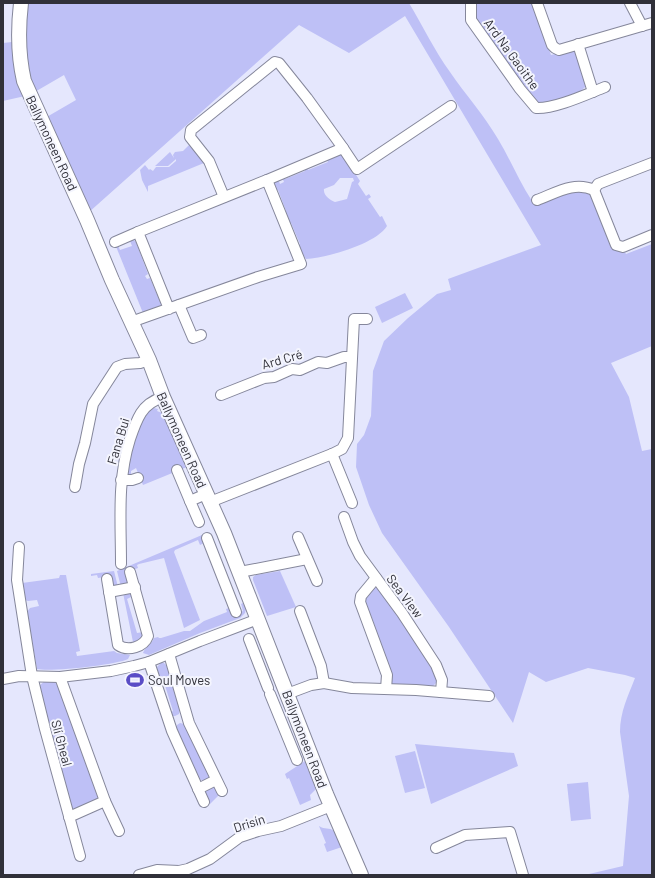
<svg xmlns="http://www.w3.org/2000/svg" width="655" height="878" font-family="Barlow,sans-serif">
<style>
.green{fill:#bec0f6;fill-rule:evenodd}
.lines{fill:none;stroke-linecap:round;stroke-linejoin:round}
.street-casing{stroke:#85879b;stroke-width:12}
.secondary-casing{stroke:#85879b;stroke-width:16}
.street{stroke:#fff;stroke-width:10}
.secondary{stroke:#fff;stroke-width:14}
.labels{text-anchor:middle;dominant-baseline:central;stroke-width:4;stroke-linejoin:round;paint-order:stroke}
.street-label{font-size:13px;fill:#303039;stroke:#f4f5fe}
.poi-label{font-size:13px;fill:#303039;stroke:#f4f5fe;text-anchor:start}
</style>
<rect width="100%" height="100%" fill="#e5e7fd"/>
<!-- green -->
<g class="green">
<path d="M25 3H409C423 26 434 50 450 72 465 94 484 115 498 139 510 159 519 181 532 201L536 204C551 199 577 185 591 195L616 250 621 252 624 251 626 254 652 244V346L611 363 629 397 642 451 652 449V875H589V874L623 866 629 796 620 732C620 712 628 696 635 678L625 675 588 668 546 682 529 672 513 723 449 627 382 533 369 505 356 467 357 444 364 435 371 416 373 371 384 341 408 318 437 294 451 290 448 279 541 245 405 16 349 53 299 25 88 213 45 118 76 100 64 75 33 93 26 77Z"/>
<polygon points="475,3 532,3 551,55 571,50 575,51 578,56 586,86 580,92 543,104 537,102 481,27 475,15"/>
<polygon points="12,42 25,96 3,101 3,43"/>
<polygon points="189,145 204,163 148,186 148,192 142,180 140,170 145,165 149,170 150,169 153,171 156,167 169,167 176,161 176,159 168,166 155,166 170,152 174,158 173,155 175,152 183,151"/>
<path d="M341 154 345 158 360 181 358 184 366 196 369 194 371 197 368 199 380 217 382 216 387 226C376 244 326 258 306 259L297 246 300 244 291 223 288 224 284 213 286 211 278 190 275 191 273 183 278 179 280 184 284 182 282 177H284L285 179 305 171 304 168H307L308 170 328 162 326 158ZM340 178H353L354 181 352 182 347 199 335 202C330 200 323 195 324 189L334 185Z"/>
<polygon points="134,240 136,242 148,274 145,276 147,279 150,278 161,304 160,306 143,313 115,244 117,243 120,250 132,246 130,241"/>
<polygon points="405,293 413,308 382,323 375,307"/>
<polygon points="154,408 158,409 157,411 162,413 187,467 143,485 136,468 131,471 131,477 127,476 127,463 140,423 148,411"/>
<polygon points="202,535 204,543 200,545 198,540 175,550 174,552 200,620 184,628 164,558 139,564 137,565 138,568 127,572 129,583 121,587 117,571"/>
<polygon points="114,571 118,587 113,588 110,576 98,578 97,575 91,576 91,574"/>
<polygon points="280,571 296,607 267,616 253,580 253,577 256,575"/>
<path d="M60 575H66L80 651 76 652 77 656 114 651 117 653 130 655 128 659C116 665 51 672 37 669L27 612 30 608 39 606 37 600 28 601 25 600 22 583 59 578Z"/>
<polygon points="374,588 379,588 431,662 437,678 436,683 433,686 390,684 392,679 391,674 372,618 364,600"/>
<polygon points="131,592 133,596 127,599 137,633 143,632 143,639 133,642 123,593"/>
<path d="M243 603 246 609 245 613 240 618 200 633 149 655 143 653C145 647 151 645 154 638L158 637 159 638H161L184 631H190L204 621 227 612 226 609 229 608 236 615 243 611 241 604Z"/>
<polygon points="161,663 164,663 168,667 180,709 179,714 175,716 173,716 170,713 173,711 162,676 158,677 157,667"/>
<polygon points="46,680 54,681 58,686 98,798 97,800 74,809 71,807 55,750 39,686"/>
<polygon points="180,723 184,724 186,726 209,776 209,779 204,781 199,779 176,728 177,725"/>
<polygon points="415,744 514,753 518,766 431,804"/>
<polygon points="415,751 425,788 405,793 395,756"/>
<polygon points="305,761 316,789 310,795 311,800 300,805 289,778 287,779 285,774"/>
<polygon points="588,782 591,819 571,821 567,784"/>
<polygon points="212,787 215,787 219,795 210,804 205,792"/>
<path d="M319 826C325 830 329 827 334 831L342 847 327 852 324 844 326 843Z"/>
</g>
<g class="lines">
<!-- street casing -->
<g class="street-casing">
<g id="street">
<path d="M471 3V20L520 89 536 108C555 109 587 94 605 87"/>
<polyline points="537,3 552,45 555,48 559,50 652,23"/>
<polyline points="630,3 642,26"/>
<polyline points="578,44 593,92"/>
<polyline points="343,148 357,169 451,106"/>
<polyline points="594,190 616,245 623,247 652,235"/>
<polyline points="594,190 598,184 603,182 652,163"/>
<polyline points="224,197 209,161 190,137 191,130 275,62 279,63 307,98 343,148 267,180"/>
<path d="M537 200C556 193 574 181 594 190"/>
<polyline points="115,242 138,232"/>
<polyline points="179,305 193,338 201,335"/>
<polyline points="131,322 258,277 301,264 267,180 138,232 169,309"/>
<polyline points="221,395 264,378 274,377 292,369 300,370 318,362 327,363 344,357 351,357"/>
<polyline points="332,454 352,503"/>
<polyline points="177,470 190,501"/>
<polyline points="121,480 132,480 138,478"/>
<polyline points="75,487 79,464 85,443 93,404 117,367 125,364 140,363 149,360"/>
<polyline points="210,502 332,454 342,449 348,438 354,319 367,319"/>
<polyline points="344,517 353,542 360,556 402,613 436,665 442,680 441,692"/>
<polyline points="199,522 190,501 206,494"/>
<polyline points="298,537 317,581"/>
<polyline points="207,538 236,612"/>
<polyline points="19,547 17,580 32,676 45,729 80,856"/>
<path d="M121 564C121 521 117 480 130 439 133 430 136 421 141 413 146 405 154 400 163 397"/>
<polyline points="240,572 307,559"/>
<polyline points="376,578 361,596 360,602 387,675 386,689"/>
<path d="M107 579 118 645C128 652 144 647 148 636L130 572"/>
<polyline points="109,592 135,587"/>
<polyline points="300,611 321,666 324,683"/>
<polyline points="249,639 268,688"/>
<polyline points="169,654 189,723 222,791"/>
<polyline points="149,662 172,731 204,802"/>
<polyline points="60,677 105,801 119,831"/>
<polyline points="3,679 19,676 60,677 111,671 134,666 149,662 200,641 258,619"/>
<polyline points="270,694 297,760"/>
<polyline points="287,694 311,685 324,683 352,688 416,690 489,696"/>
<polyline points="198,789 216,780"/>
<polyline points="69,817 105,801"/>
<polyline points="436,848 465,835 510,832 523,875"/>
<polyline points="139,875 157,870 179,871 188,869 210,859 240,837 258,831 281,826 331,806"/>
</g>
</g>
<!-- secondary casing -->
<g class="secondary-casing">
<path id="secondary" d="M21 3C18 29 18 55 24 81L87 220 112 280 149 360 163 397 224 533 326 794 361 875"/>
</g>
<!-- street -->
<use href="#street" class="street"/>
<!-- secondary -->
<use href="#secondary" class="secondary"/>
</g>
<!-- icons -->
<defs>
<g id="stadium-bare" transform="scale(1.38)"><path d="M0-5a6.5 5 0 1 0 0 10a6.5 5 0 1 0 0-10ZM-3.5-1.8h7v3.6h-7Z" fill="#5a4dc6" stroke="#f4f5fe" stroke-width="2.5" paint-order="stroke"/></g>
</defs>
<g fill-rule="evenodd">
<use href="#stadium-bare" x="135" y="680"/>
</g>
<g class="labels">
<!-- street labels -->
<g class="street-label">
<text transform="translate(512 54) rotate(54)">Ard Na Gaoithe</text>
<text transform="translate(52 143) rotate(65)">Ballymoneen Road</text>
<text transform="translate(282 359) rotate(-16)">Ard Cré</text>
<text transform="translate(182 440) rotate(66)">Ballymoneen Road</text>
<text transform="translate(118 441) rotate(-73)">Fana Bui</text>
<text transform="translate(405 596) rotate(53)">Sea View</text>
<text transform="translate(305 739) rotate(69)">Ballymoneen Road</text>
<text transform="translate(62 743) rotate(75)">Slí Gheal</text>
<text transform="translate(249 823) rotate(-18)">Drisín</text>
</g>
<!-- poi labels -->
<g class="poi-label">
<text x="148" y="680">Soul Moves</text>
</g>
</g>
<!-- border -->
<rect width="655" height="878" fill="none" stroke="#303039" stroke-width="8"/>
</svg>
